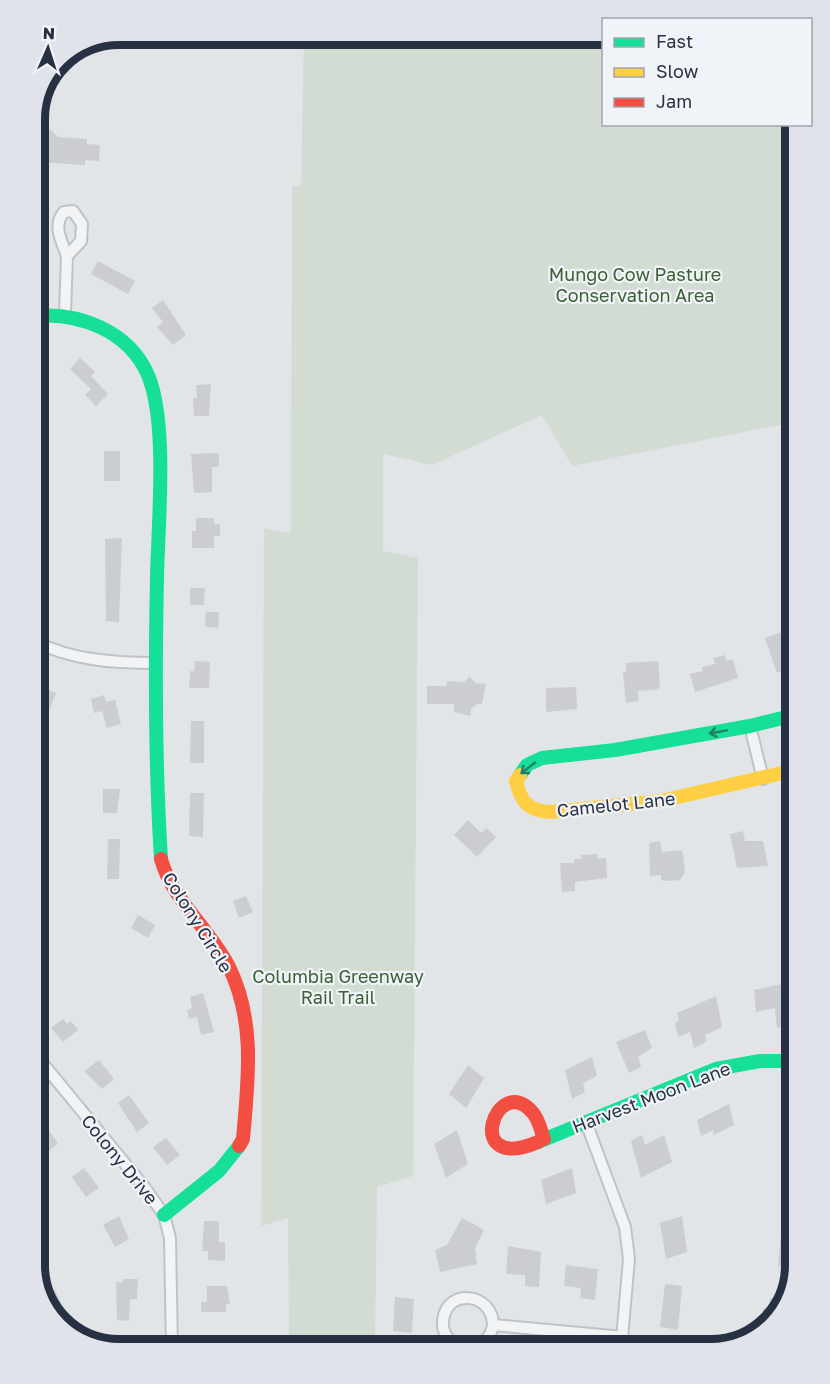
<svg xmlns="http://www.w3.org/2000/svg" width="830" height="1384" font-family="'Golos Text',sans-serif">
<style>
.green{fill:#d2dcd3}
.building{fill:#cbcdd0}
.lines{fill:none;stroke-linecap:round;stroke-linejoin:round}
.street-casing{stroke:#c0c3c6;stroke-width:14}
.street{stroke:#f2f3f4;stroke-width:10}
.fast{stroke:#16e098;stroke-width:14}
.slow{stroke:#ffcf43;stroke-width:14}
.jam{stroke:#f24e42;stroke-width:14}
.oneway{stroke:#208069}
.labels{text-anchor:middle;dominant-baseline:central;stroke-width:4.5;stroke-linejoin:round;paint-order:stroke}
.park-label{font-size:18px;fill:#3b6034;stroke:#f0f3f7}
.street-label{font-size:18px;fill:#283143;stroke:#f0f3f7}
.rim{fill:none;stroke:#283143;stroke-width:8}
</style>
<rect width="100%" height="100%" fill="#e2e5e8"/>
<!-- green -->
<polygon class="green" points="304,35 603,35 604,124 795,125 795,422 572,466 542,415 432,465 383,454 383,551 418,558 413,1176 377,1187 375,1349 289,1349 288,1218 261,1226 264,528 291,533 292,187 301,185"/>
<!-- building -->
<g class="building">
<polygon points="50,129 58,137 87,139 87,144 100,145 99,161 85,160 85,165 38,162 40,134 43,130"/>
<polygon points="98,261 135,281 128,294 91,274"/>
<polygon points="163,300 186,335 173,345 157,327 163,322 152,308"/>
<polygon points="80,358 95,372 91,376 108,394 96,406 85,395 91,389 70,369"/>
<polygon points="211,384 209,416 194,416 193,398 197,398 196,385"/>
<rect x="104" y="451" width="16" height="30"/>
<polygon points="219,453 219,467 212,467 212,492 194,493 191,454"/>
<polygon points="196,518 214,518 214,524 220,524 220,536 214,536 214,548 192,548 192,531 196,531"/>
<polygon points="122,538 119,622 106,621 105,539"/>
<polygon points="190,588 205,588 204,605 190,605"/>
<polygon points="206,612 219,612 218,628 205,627"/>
<polygon points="795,627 795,657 788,660 791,668 777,673 765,638"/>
<polygon points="725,655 726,661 733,659 738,678 695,692 690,674 703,671 702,667 715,664 713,658"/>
<polygon points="195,661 210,662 209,688 189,688 190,671 194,671"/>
<polygon points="658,661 660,685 658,689 638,691 639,701 626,703 623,672 626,672 626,663"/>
<polygon points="470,677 475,683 486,684 482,704 477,704 471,709 470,716 454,712 454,704 427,704 427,686 446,686 447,681 464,682"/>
<polygon points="35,684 56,693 48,714 38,710 41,703 35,700"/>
<polygon points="576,687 577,709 546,712 546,688"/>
<polygon points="104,695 106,702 115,700 121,724 107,728 102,711 94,713 91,699"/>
<polygon points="191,721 204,721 204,763 190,763"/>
<polygon points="103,789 120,789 117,813 103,813"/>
<polygon points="190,793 204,793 203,837 189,836"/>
<polygon points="468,820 481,833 486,828 496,837 477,857 454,835"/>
<polygon points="743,831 745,841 763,841 768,866 737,868 730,834"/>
<polygon points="108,839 120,839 119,879 107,879"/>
<polygon points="660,841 662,852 681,850 683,854 685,872 680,880 668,881 661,880 661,875 650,876 649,843"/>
<polygon points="597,854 597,858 606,858 607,878 575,882 575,891 562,892 560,863 574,863 574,859 581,859 581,855"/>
<polygon points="246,896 253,912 239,918 233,901"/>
<polygon points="138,915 155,925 148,938 131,928"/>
<polygon points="786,983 790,1025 777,1028 775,1008 756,1012 754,990"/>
<polygon points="203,993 214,1032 201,1035 197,1017 189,1019 187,1010 192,1008 190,997"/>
<polygon points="716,996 722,1027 705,1035 706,1042 694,1048 690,1032 678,1037 675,1023 679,1021 677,1013"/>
<polygon points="63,1019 67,1024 71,1021 78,1030 63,1042 51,1028"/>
<polygon points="645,1030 652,1048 638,1057 641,1067 629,1073 616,1042"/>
<polygon points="592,1057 597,1076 583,1083 585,1092 572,1099 565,1070"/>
<polygon points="99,1060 114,1079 102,1089 84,1071"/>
<polygon points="468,1065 484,1078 466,1108 449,1094"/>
<polygon points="129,1095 149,1123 137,1132 118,1103"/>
<polygon points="786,1095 795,1095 795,1131 784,1130"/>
<polygon points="729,1104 734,1125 714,1135 713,1130 701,1136 697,1120"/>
<polygon points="35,1116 39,1118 58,1143 42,1157 35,1149"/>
<polygon points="457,1130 468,1164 446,1178 434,1144"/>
<polygon points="642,1135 645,1145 664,1135 672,1162 641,1178 631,1141"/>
<polygon points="166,1138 180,1155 167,1165 153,1147"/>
<polygon points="84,1168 99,1188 86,1197 72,1177"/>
<polygon points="572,1168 576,1193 546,1204 541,1180"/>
<polygon points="783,1170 795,1171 795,1207 781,1206"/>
<polygon points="119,1216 129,1239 115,1247 103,1225"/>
<polygon points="682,1216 687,1252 666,1259 660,1223"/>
<polygon points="462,1218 484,1230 475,1248 477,1264 440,1272 435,1250 447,1245"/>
<polygon points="204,1221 219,1221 219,1242 225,1242 225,1261 208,1260 208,1251 202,1251"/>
<polygon points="781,1233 795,1234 795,1268 778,1266"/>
<polygon points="508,1246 541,1252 539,1287 525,1286 525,1275 506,1274"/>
<polygon points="566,1265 598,1269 595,1300 580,1298 581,1288 564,1286"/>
<polygon points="123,1279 138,1279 137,1299 130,1299 129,1321 117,1320 116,1282 123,1282"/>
<polygon points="665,1284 682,1286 678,1330 660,1327"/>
<polygon points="207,1286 227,1286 230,1304 226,1304 226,1312 201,1312 201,1302 207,1302"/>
<polygon points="55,1290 78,1337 72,1335 43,1302 42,1297"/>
<polygon points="395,1297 414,1299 412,1333 393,1331"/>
<polygon points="770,1298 785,1299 781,1312 762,1329 763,1308 769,1309"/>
</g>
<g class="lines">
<!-- street casing -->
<g class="street-casing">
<g id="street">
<path d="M65 313 67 256 81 241 82 224 73 211 64 212C52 225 62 242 67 256"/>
<path d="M35 642C74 660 112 663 155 663"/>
<polyline points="750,726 763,779"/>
<polyline points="35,1054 145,1188 164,1215 170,1238 172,1349"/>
<polyline points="586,1122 625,1227 629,1259 621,1349"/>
<path d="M493 1325C488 1357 440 1353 443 1320 447 1287 493 1293 493 1325L623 1337"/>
</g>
</g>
<!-- street -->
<use href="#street" class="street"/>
<!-- fast -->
<g class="fast">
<path d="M35 316C79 312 129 331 148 375 168 423 158 523 157 578 155 671 155 765 161 859"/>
<polyline points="520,775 527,765 542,758 615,750 750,726 795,715"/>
<polyline points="538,1142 716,1069 760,1061 795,1061"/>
<polyline points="164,1215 219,1171 239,1146"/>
</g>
<!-- slow -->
<path class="slow" d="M520 775 516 781C521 802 528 811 551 812L661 801 795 770"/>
<!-- jam -->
<g class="jam">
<path d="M161 859C172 900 210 929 229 967 256 1022 248 1081 243 1139L239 1146"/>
<path d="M538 1142C460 1175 497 1069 533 1113 539 1120 541 1131 544 1139"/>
</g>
</g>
<!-- one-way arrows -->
<defs><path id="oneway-shaft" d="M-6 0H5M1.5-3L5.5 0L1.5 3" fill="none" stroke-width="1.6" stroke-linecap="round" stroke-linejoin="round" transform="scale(1.5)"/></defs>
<g class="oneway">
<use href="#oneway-shaft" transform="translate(718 732) rotate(170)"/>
<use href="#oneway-shaft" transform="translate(528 768) rotate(142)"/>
</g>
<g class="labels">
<!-- park labels -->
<g class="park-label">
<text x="635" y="274">Mungo Cow Pasture<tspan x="635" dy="21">Conservation Area</tspan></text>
<text x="338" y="976">Columbia Greenway<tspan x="338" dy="21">Rail Trail</tspan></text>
</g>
<!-- street labels -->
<g class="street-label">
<text transform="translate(616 804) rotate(-6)">Camelot Lane</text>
<text transform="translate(198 922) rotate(58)">Colony Circle</text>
<text transform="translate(651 1097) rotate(-21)">Harvest Moon Lane</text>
<text transform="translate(120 1159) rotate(51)">Colony Drive</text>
</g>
</g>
<!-- crop -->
<path d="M0 0H830V1384H0ZM119 45H711A74 74 0 0 1 785 119V1265A74 74 0 0 1 711 1339H119A74 74 0 0 1 45 1265V119A74 74 0 0 1 119 45Z" fill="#e0e3e9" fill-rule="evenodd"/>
<path class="rim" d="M119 45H711A74 74 0 0 1 785 119V1265A74 74 0 0 1 711 1339H119A74 74 0 0 1 45 1265V119A74 74 0 0 1 119 45Z"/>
<!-- legend -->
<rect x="602" y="18" width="210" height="108" fill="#f0f3f7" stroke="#a0a5af" stroke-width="1.5"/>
<rect x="614" y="38" width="30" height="9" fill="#16e098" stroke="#a0a5af" stroke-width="1.5"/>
<text x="656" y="48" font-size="18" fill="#283143">Fast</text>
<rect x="614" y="68" width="30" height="9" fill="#ffcf43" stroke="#a0a5af" stroke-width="1.5"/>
<text x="656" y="78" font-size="18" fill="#283143">Slow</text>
<rect x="614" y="98" width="30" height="9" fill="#f24e42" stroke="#a0a5af" stroke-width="1.5"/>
<text x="656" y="108" font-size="18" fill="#283143">Jam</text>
<!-- north arrow -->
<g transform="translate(48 48) rotate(3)" stroke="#f0f3f7" stroke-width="4.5" paint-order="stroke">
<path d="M0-4.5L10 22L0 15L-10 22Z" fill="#283143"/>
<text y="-9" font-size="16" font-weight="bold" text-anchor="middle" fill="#283143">N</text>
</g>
</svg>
